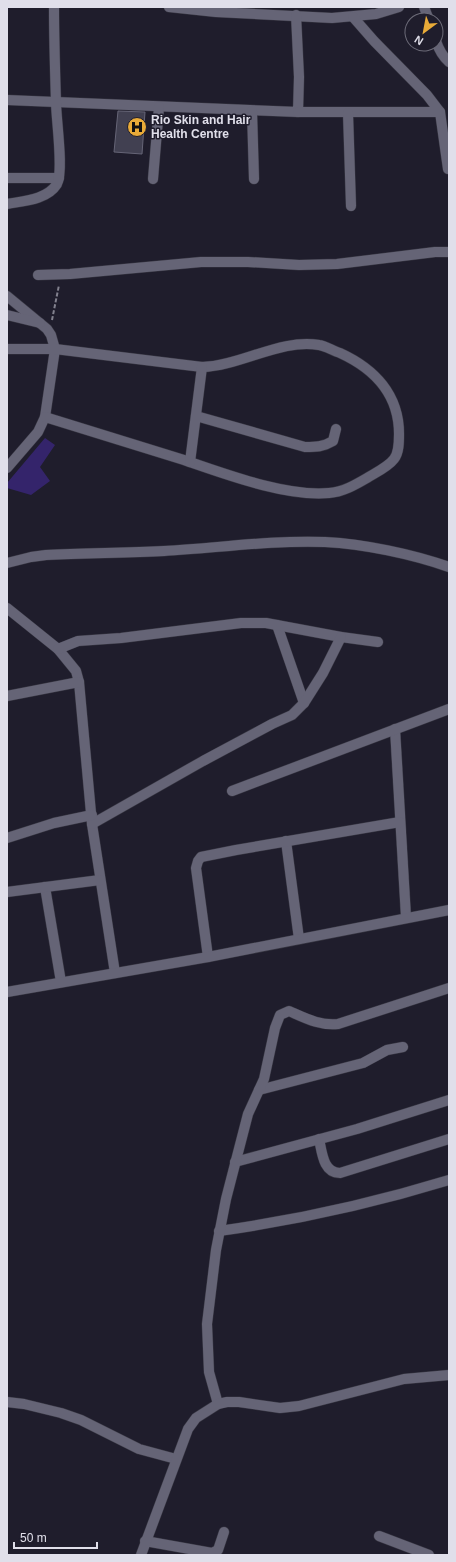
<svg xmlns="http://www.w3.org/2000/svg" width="456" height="1562" font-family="Helvetica,sans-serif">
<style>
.green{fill:#34246b}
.building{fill:#414051;stroke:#666577}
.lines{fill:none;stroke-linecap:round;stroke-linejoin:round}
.street-casing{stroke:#383743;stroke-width:11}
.path{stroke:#82818e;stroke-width:2;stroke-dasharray:4 2;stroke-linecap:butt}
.street{stroke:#656476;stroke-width:10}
.labels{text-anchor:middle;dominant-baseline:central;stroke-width:3;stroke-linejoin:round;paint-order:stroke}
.poi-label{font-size:12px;font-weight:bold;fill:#e0dfea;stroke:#1f1d2c;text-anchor:start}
</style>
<rect width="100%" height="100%" fill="#1f1d2c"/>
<!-- green -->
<polygon class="green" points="45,438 55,445 40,467 50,481 31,495 7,488 7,483"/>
<!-- building -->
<polygon class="building" points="118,111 145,112 142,154 114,152"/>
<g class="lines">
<!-- street casing -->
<g class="street-casing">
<g id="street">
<polyline points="169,7 216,12 332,18 376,14 399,7"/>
<polyline points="424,7 429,20"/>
<polyline points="353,17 374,41 427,95 440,112 448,169"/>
<path d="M436 41C439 50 442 56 449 62"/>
<polyline points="7,100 298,112 299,77 296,15"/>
<polyline points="252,111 254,179"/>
<polyline points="298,112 440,112"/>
<polyline points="348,113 351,206"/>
<polyline points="7,178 59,178"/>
<polyline points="153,179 159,107"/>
<path d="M7 204C23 201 47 200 57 184 64 171 56 119 56 102 55 70 54 39 54 7"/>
<polyline points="38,275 70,274 201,262 248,262 299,265 337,264 435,252 449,252"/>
<polyline points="7,296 47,329 51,335 55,349 45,417 38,432 7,468"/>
<polyline points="7,315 40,323"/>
<path d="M7 349H55L202 367C240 366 282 338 319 345 326 346 333 351 340 353 375 369 399 395 399 434 399 442 399 453 394 459 388 467 375 473 367 478 355 485 343 492 329 493 286 497 225 474 184 460 138 446 91 431 45 417"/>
<path d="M196 416 305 447C316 447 323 447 333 441L336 429"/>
<polyline points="190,462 202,367"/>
<path d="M7 563 31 557 46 555C86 553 125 553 164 551 218 548 271 540 325 542 364 544 412 554 449 567"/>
<polyline points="7,608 58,649 76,671 79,682 92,824 115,973"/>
<polyline points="277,625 304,703"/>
<polyline points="58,649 78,641 121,638 241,623 266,623 341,637 378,642"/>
<polyline points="7,696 79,682"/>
<polyline points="395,729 406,917"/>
<polyline points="232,791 449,709"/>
<polyline points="92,824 203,761 272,724 292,715 304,703 323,673 341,637"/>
<polyline points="7,838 54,823 92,815"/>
<polyline points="286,841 299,939"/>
<polyline points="45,887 61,982"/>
<polyline points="7,892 100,880"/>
<polyline points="208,957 196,868 198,861 201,857 236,850 400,822"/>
<polyline points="7,992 208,957 449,910"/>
<polyline points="259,1090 363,1063 387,1050 403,1047"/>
<path d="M319 1139C322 1152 323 1173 340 1173L449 1139"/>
<polyline points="235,1162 357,1129 449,1100"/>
<path d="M219 1231C297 1220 374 1203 449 1180"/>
<polyline points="7,1402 24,1404 61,1413 81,1420 139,1449 176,1459"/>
<path d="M218 1404 209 1372 207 1324 216 1250 226 1199 248 1114 264 1079 275 1028 280 1015 289 1011C305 1018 320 1026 338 1024L449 988"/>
<polyline points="379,1536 429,1555"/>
<polyline points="145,1541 212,1553 218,1550 224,1532"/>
<polyline points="141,1555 188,1429 196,1418 218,1404 227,1402 239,1402 280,1408 299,1406 404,1379 449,1375"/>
</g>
</g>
<!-- path -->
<polyline class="path" points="52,320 59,285"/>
<!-- street -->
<use href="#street" class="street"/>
</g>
<!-- icons -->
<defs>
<g id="hospital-disc" transform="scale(1)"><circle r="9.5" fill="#e9ab38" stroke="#1f1d2c"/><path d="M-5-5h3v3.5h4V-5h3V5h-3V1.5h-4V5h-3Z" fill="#111"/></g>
</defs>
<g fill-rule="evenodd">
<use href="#hospital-disc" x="137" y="127"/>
</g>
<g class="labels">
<!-- poi labels -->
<g class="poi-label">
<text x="151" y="120">Rio Skin and Hair<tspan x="151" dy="14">Health Centre</tspan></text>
</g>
</g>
<!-- border -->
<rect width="456" height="1562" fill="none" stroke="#e0dfea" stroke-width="16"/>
<!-- north arrow -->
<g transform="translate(424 32) rotate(212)"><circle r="19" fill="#1f1d2c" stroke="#6c6b78"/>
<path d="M0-3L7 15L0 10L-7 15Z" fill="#e9ab38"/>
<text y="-6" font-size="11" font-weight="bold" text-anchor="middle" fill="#e0dfea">N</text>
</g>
<!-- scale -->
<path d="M14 1542v6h83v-6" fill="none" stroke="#e0dfea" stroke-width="2"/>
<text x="20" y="1542" font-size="12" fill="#e0dfea" stroke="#1f1d2c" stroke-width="3" paint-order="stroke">50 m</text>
</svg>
